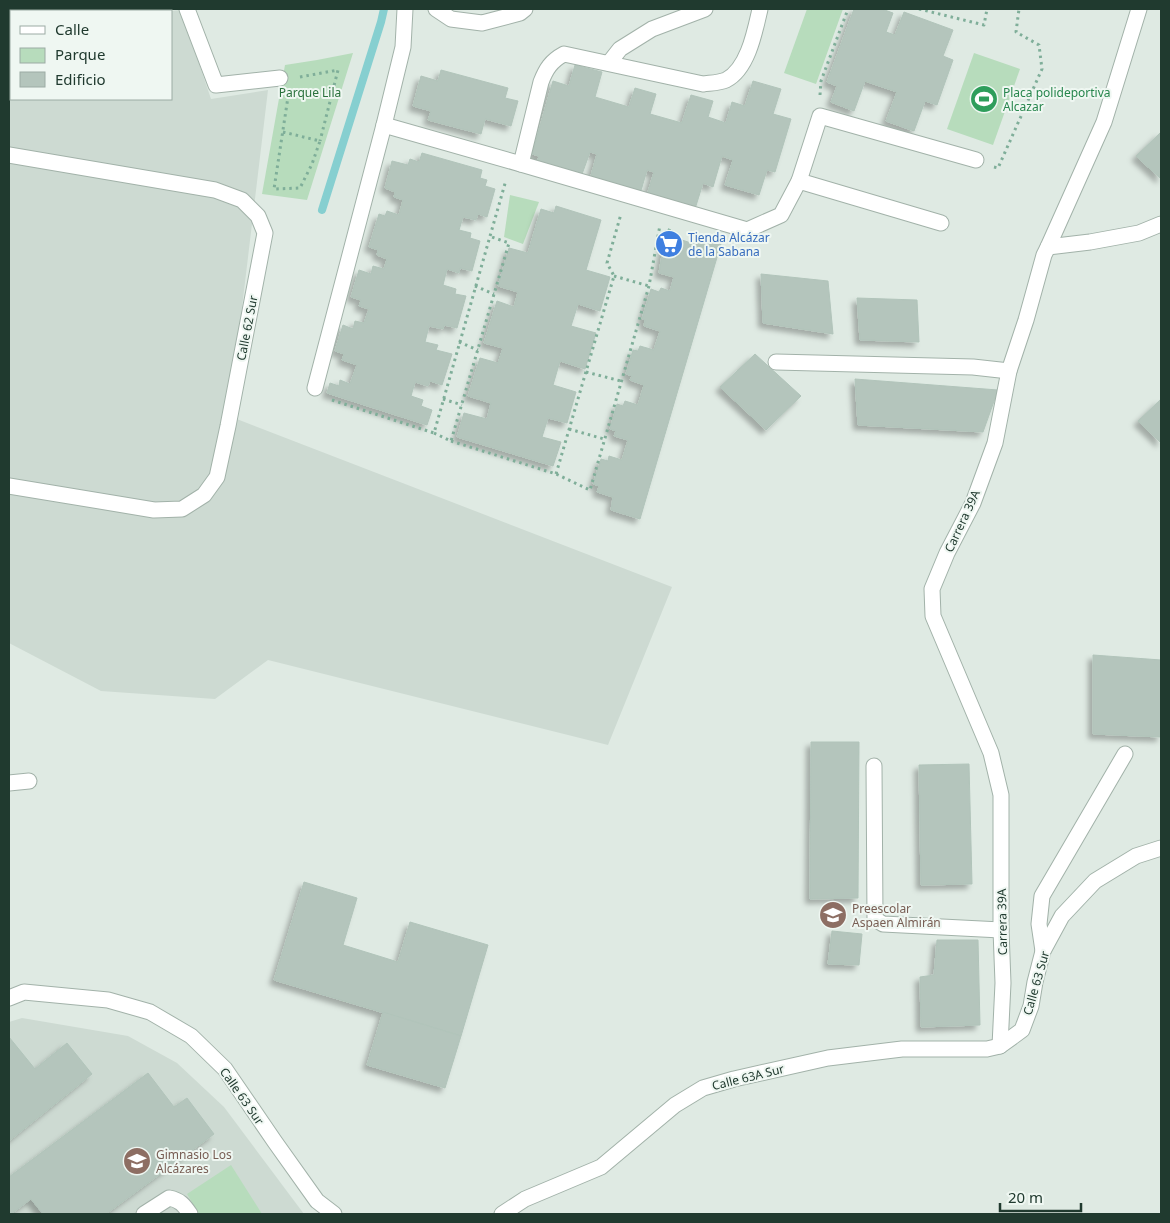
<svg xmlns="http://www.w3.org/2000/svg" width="1170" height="1223" font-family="'Noto Sans',sans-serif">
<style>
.built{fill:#cddad2}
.green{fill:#b7dcbc}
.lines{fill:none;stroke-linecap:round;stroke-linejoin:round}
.stream{stroke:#86cfd0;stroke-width:8}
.building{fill:#b4c5bc;stroke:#b1c4ba;filter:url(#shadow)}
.minor-casing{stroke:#a2b2a9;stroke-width:17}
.path{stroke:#7fae99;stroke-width:3;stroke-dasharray:2.5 4;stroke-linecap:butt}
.minor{stroke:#fff;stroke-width:15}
.labels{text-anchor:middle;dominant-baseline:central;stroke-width:4;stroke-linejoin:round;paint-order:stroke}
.park-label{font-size:12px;fill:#2a713c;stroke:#eff7f2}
.leisure-label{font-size:12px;fill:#27864d;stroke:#eff7f2;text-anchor:start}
.shop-label{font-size:12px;fill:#366cbe;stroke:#eff7f2;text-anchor:start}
.street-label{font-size:12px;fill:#203a2f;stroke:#eff7f2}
.education-label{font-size:12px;fill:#785e54;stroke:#eff7f2;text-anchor:start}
</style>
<defs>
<filter id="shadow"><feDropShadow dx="-4.5" dy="4.5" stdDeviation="2.5" flood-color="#0004"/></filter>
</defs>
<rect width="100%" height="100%" fill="#dfeae3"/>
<!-- built -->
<g class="built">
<polygon points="181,10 211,99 268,90 229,416 672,587 608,745 268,660 215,699 101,691 9,643 9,22 11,22 11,99 171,99 171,11"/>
<polygon points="22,1018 128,1036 177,1063 224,1107 304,1214 9,1214 9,1022"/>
</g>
<!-- green -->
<g class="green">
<polygon points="807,9 843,9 816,84 784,73"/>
<polygon points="353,53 307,200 262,194 285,65 317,60"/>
<polygon points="974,53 1020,69 993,145 947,129"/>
<polygon points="510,195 539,202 523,244 504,237"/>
<polygon points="231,1165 262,1214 199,1214 187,1194"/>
</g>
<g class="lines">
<!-- stream -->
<polyline class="stream" points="322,210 381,22 384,9"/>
</g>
<!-- building -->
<g class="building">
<polygon points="854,9 882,9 893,13 886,32 895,35 904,12 953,30 943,56 953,60 937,105 925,101 914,131 886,121 897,92 865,81 854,111 831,102 837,86 827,82"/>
<polygon points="575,65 602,72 595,97 629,107 635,88 656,94 650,114 682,123 691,95 713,101 708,117 726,123 732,102 745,106 753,81 781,89 773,114 791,119 775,172 767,170 759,195 725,185 733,160 722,156 713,187 703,183 695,209 647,195 654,172 647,170 640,194 590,179 597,154 590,152 581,177 536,165 539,156 532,154 553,81 569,86"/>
<polygon points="441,70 508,88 505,98 518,101 511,126 485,119 481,134 428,120 431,111 413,106 421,76 438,81"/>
<polygon points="1161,132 1161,179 1136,156"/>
<polygon points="422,153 482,170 480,178 487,180 485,186 495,189 487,217 478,214 476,220 463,217 459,230 471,233 470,238 480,241 472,271 460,268 459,273 447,269 443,285 456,289 455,294 466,296 457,328 444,325 443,329 429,326 425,342 438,345 436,350 452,354 442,385 430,381 428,386 415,382 411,396 423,400 421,406 432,410 427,425 327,393 330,383 339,386 340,380 350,384 357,365 342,360 344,354 335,351 343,325 353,329 355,321 364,323 369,309 359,306 361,300 351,297 359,270 371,274 373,266 384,269 387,259 377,255 378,250 369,247 379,214 385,216 387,211 399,215 403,200 394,197 395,192 385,188 392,161 408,165 410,159 419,162"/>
<polygon points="556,206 601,220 586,270 610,277 600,311 578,304 571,326 596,333 585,369 560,361 553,385 576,392 567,423 548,418 542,437 561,442 553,466 457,437 464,413 487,419 491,403 468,396 480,358 498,363 503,348 484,343 497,301 514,307 518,292 498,286 509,248 528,253 541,209 554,213"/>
<polygon points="673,237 694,244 723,237 640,519 611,510 613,497 597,492 599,486 593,484 601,459 608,461 609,456 622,460 628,440 614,436 616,431 610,429 617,404 623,406 625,401 638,405 644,385 630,380 632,376 626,374 633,350 638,351 640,346 654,350 660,331 644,326 645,320 642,319 651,289 659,292 661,288 670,291 674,277 659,273 664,243"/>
<polygon points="761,274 828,281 833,334 763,323"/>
<polygon points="857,298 917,300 919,342 860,340"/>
<polygon points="755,354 801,396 766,430 720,387"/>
<polygon points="855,379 998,390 983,432 858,425"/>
<polygon points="1161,399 1161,443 1138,421"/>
<polygon points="1093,655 1161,660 1161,737 1093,734"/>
<polygon points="811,742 859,742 858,898 810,899"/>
<polygon points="969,764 972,884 921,885 919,765"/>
<polygon points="304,882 357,898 343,945 398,962 410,922 488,945 461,1036 274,980"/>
<polygon points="832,931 862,934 859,965 828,964"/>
<polygon points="937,940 978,940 980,1025 921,1027 920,977 934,975"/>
<polygon points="383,1012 461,1036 445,1088 367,1065"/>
<polygon points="9,1037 35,1069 67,1043 92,1074 9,1141"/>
<polygon points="148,1073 174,1107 187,1098 214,1134 106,1214 43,1214 31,1199 11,1214 9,1214 9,1177"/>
</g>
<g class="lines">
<!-- minor casing -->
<g class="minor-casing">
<g id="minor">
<polyline points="187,9 216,85 280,78"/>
<polyline points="436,9 451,19 482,23 520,13 525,9"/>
<polyline points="609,63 620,49 652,29 705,9"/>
<path d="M384 125 521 164 541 82C546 69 551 61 564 54L703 84C710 83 719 83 726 80 748 69 755 31 760 9"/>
<polyline points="9,155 215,190 242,200 258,216 265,233 228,426 217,477 204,495 182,509 154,510 9,486"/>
<polyline points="521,164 747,230 781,215 799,181 941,223"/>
<polyline points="799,181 820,116 976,160"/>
<polyline points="1048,247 1090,242 1139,233 1161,224"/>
<polyline points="776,362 973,367 1009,371"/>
<polyline points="315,388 384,125 403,47 405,9"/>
<polyline points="874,766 875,919 883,924 1001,930"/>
<polyline points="9,783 29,781"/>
<polyline points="1043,951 1039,924 1042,896 1125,754"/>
<polyline points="9,998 24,992 108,1000 150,1012 191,1036 225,1069 275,1142 317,1201 334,1214"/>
<polyline points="1000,1046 1003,983 1001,930 1001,795 991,753 933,616 932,589 947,553 973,503 995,443 1009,371 1026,320 1044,255 1048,247 1104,122 1139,9"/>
<path d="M144 1214 169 1198C180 1200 184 1205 190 1214"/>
<polyline points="502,1214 525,1199 601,1167 675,1105 703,1088 734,1079 828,1058 902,1049 987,1049 1000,1046 1022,1030 1031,1006 1035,982 1043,951 1062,916 1095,881 1136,856 1161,848"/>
</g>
</g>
<!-- path -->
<g class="path">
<polyline points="919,9 984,25 987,9"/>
<polyline points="300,77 338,70 320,141"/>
<polyline points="820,95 821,81 848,9"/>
<polyline points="283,132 320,141 312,164 300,188 274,189 288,97"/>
<polyline points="994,167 998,168 1042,69 1039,45 1016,32 1019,9"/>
<polyline points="666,237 670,228"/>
<polyline points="614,276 649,286"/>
<polyline points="475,286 494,294"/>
<polyline points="459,342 478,350"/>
<polyline points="586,372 621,381"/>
<polyline points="443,399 462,405"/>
<polyline points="332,400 434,433 506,180"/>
<polyline points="569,429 604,439"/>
<polyline points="434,433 451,441 509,243 489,236"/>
<polyline points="451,441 556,474 590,490 649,286 660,225"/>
<polyline points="556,474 614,276 607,263 621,214"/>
</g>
<!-- minor -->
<use href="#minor" class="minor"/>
</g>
<!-- icons -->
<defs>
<g id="stadium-disc" transform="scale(1.4375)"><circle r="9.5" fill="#2e9e5b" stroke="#eff7f2"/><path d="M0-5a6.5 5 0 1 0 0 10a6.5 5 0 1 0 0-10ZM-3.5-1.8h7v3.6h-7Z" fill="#fff"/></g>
<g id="supermarket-disc" transform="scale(1.4375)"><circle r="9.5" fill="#3f7fe0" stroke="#eff7f2"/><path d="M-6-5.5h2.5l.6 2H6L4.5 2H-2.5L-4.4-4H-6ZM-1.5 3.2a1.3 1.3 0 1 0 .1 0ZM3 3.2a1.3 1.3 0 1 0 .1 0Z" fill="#fff"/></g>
<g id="school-disc" transform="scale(1.4375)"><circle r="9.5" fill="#8d6e63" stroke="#eff7f2"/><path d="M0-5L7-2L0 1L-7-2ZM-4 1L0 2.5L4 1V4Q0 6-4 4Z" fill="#fff"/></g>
</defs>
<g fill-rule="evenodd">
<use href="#stadium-disc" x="984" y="99"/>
<use href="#supermarket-disc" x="669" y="244"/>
<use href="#school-disc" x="833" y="915"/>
<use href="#school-disc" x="137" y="1161"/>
</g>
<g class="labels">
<!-- park labels -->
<g class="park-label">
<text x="310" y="92">Parque Lila</text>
</g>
<!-- leisure labels -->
<g class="leisure-label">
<text x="1003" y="92">Placa polideportiva<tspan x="1003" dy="14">Alcazar</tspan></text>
</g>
<!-- shop labels -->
<g class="shop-label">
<text x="688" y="237">Tienda Alcázar<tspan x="688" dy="14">de la Sabana</tspan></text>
</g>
<!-- street labels -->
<g class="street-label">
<text transform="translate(247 328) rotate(-79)">Calle 62 Sur</text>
<text transform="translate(962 521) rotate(-65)">Carrera 39A</text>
<text transform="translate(1002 922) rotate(-91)">Carrera 39A</text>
<text transform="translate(1036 983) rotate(-74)">Calle 63 Sur</text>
<text transform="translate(748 1077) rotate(-14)">Calle 63A Sur</text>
<text transform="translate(242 1096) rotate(55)">Calle 63 Sur</text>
</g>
<!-- education labels -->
<g class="education-label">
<text x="852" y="908">Preescolar<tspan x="852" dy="14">Aspaen Almirán</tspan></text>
<text x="156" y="1154">Gimnasio Los<tspan x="156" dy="14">Alcázares</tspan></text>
</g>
</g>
<!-- border -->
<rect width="1170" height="1223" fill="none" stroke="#203a2f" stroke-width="20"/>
<!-- legend -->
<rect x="10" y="10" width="162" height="90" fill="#eff7f2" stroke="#9caba4"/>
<rect x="20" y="26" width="25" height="8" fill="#ffffff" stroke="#9caba4"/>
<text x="55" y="35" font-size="15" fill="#203a2f">Calle</text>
<rect x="20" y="48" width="25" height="15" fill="#b7dcbc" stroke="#9caba4"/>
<text x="55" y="60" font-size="15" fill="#203a2f">Parque</text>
<rect x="20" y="72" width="25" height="15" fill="#b4c5bc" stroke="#9caba4"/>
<text x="55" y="85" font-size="15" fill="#203a2f">Edificio</text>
<!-- scale -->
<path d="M1000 1203v8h81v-8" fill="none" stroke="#203a2f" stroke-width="2.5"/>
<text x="1008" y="1203" font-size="15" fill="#203a2f" stroke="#eff7f2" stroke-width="4" paint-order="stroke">20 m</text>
</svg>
